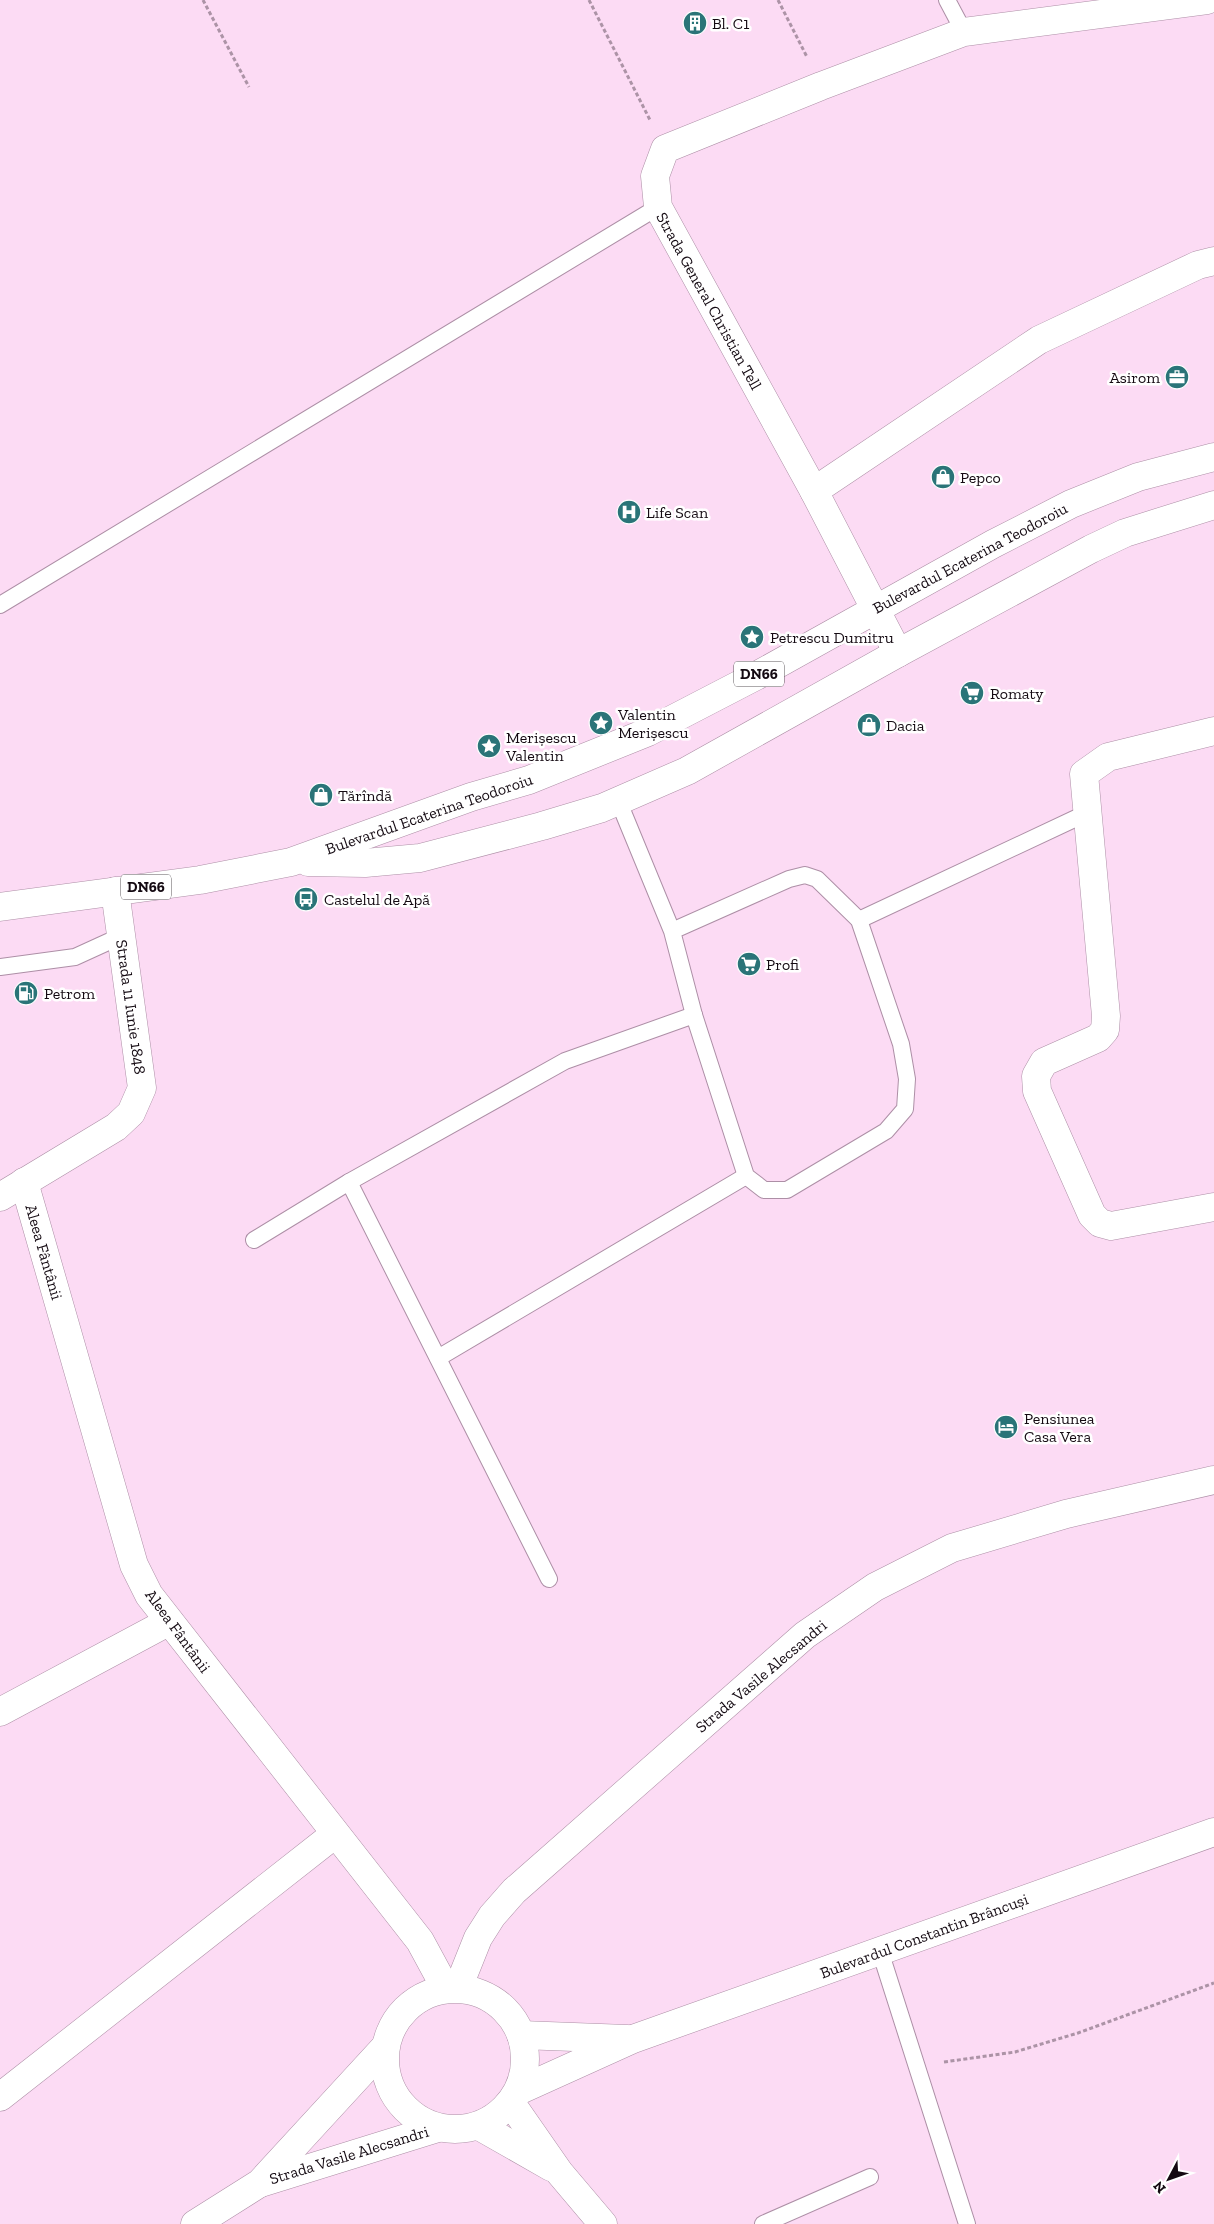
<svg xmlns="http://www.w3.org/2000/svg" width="1214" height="2224" font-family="'Zilla Slab',serif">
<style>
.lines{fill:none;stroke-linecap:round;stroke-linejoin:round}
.lane-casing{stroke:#ad8fa6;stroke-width:18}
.street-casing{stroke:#ad8fa6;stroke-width:29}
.secondary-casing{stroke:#ad8fa6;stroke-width:29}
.primary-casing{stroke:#ad8fa6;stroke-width:29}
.path{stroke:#ac93a6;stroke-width:3;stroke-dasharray:4 2.5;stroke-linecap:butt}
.lane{stroke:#fff;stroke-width:16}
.street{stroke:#fff;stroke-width:28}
.secondary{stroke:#fff;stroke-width:28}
.primary{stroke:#fff;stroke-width:28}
.labels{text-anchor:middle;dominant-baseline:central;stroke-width:5;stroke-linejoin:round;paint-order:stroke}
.shield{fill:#fff;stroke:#5a5459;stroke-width:1}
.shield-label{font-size:15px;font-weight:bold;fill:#140a12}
.poi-label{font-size:16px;fill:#140a12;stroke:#fff;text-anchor:start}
.street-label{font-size:16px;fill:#140a12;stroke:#fff}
</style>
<rect width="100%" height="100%" fill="#fcdbf4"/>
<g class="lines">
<!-- lane casing -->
<g class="lane-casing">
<g id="lane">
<polyline points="947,0 964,32"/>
<polyline points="0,605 658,207"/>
<polyline points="618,800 672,931 694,1015 746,1176 764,1190 787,1190 886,1131 905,1109 907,1079 901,1044 859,920 817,879 805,875 789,879 672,931"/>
<polyline points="859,920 1087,813"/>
<polyline points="0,967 75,957 121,936"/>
<polyline points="349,1182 549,1579"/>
<polyline points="254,1240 349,1182 565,1061 694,1015"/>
<polyline points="438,1358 746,1176"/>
<polyline points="880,1951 967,2224"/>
<polyline points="763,2224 870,2177"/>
</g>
</g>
<!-- street casing -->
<g class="street-casing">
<g id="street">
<polyline points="814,491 1039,340 1198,265 1214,261"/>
<polyline points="898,653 814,491 658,207 655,176 665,149 821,86 964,32 1207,0"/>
<polyline points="1214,731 1108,757 1084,774 1106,1016 1105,1030 1098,1038 1044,1062 1036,1076 1037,1091 1092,1215 1100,1223 1111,1226 1214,1207"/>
<polyline points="24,1182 134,1565 149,1595 420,1941 446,1989"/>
<polyline points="0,1197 116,1127 131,1113 142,1088 115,891"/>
<polyline points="0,1712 168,1622"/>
<polyline points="458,1988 478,1938 492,1916 514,1891 805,1635 875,1587 952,1548 1066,1514 1214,1480"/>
<polyline points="0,2097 335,1834"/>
<polyline points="511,2103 559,2172 603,2224"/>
<polyline points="479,2126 551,2167"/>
</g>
</g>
<!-- secondary casing -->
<g class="secondary-casing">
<g id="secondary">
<circle cx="455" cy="2059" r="70"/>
<polyline points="521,2035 627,2039"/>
<polyline points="518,2091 633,2039 1214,1832"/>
<polyline points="261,2183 438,2128"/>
<polyline points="195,2224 260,2183 385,2047"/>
</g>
</g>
<!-- primary casing -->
<g class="primary-casing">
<g id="primary">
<polyline points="308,862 365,863 420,858 542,826 602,808 687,771 898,653 1091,549 1125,533 1214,505"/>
<polyline points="0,907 200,880 291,862 471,797 529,780 648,732 756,676 993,544 1071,504 1138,477 1214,457"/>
</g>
</g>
<!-- path -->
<g class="path">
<polyline points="203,0 249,87"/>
<polyline points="589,0 650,120"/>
<polyline points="778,0 807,57"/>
<polyline points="944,2062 1015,2052 1078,2033 1214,1983"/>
</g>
<!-- lane -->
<use href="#lane" class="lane"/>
<!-- street -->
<use href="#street" class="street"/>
<!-- secondary -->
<use href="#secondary" class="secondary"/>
<!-- primary -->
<use href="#primary" class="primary"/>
</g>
<!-- icons -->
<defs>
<g id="building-disc" transform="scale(1.25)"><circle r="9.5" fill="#2a7478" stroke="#fff"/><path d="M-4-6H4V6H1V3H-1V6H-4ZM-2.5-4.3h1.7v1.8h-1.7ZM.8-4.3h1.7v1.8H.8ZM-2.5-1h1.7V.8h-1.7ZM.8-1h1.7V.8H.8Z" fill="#fff"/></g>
<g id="office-disc" transform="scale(1.25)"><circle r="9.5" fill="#2a7478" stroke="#fff"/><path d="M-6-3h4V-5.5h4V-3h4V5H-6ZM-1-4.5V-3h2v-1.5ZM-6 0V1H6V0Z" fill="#fff"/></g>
<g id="shop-disc" transform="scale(1.25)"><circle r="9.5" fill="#2a7478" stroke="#fff"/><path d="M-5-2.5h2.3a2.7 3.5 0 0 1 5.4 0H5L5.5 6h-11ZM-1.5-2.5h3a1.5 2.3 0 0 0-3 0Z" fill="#fff"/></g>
<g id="hospital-disc" transform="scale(1.25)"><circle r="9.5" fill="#2a7478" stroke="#fff"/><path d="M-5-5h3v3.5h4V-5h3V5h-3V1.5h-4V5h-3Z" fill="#fff"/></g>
<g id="sight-disc" transform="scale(1.25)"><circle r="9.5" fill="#2a7478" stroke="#fff"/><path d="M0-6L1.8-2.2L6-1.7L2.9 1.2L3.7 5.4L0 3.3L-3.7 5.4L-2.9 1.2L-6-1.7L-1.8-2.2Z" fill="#fff"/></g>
<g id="supermarket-disc" transform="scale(1.25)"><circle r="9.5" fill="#2a7478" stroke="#fff"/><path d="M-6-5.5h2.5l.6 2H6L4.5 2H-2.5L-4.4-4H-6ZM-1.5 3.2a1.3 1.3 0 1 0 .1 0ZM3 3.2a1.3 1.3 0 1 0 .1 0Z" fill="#fff"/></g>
<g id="bus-disc" transform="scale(1.25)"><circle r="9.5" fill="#2a7478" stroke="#fff"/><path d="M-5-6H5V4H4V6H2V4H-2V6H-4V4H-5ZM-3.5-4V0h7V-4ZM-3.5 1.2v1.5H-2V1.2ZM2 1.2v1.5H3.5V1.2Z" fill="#fff"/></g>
<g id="fuel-disc" transform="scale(1.25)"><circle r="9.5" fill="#2a7478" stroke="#fff"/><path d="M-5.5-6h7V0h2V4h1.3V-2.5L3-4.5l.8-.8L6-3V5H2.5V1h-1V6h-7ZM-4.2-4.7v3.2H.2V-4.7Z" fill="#fff"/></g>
<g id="hotel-disc" transform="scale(1.25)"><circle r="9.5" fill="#2a7478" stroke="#fff"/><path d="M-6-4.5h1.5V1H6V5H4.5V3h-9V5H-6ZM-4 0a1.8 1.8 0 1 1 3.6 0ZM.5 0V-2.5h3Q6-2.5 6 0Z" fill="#fff"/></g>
</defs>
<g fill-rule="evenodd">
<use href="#building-disc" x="695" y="23"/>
<use href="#office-disc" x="1177" y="377"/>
<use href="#shop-disc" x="943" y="477"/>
<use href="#hospital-disc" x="629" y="512"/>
<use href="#sight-disc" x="752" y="637"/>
<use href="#supermarket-disc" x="972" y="693"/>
<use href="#sight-disc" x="601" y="723"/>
<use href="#shop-disc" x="869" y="725"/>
<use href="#sight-disc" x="489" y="746"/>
<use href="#shop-disc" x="321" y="795"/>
<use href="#bus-disc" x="306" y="899"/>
<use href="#supermarket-disc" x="749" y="964"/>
<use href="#fuel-disc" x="26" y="993"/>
<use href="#hotel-disc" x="1006" y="1427"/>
</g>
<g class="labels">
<!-- shield labels -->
<g class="shield">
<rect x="734" y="661.5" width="50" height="25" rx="4"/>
<rect x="121" y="874.5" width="50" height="25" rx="4"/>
</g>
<g class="shield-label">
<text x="759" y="674">DN66</text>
<text x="146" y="887">DN66</text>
</g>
<!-- poi labels -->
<g class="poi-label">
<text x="712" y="23">Bl. C1</text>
<text x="1160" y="377" text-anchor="end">Asirom</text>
<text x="960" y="477">Pepco</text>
<text x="646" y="512">Life Scan</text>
<text x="770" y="637">Petrescu Dumitru</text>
<text x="990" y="693">Romaty</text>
<text x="618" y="714">Valentin<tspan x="618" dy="18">Merișescu</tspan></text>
<text x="886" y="725">Dacia</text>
<text x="506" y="737">Merișescu<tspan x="506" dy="18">Valentin</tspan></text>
<text x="338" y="795">Tărîndă</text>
<text x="324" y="899">Castelul de Apă</text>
<text x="766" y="964">Profi</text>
<text x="44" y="993">Petrom</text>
<text x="1024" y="1418">Pensiunea<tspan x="1024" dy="18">Casa Vera</tspan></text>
</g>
<!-- street labels -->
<g class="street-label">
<text transform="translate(709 301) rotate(61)">Strada General Christian Tell</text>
<text transform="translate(970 558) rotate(-28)">Bulevardul Ecaterina Teodoroiu</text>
<text transform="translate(429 814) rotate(-19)">Bulevardul Ecaterina Teodoroiu</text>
<text transform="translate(131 1007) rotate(82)">Strada 11 Iunie 1848</text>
<text transform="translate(44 1252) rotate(74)">Aleea Fântânii</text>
<text transform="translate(178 1631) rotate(54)">Aleea Fântânii</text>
<text transform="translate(761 1676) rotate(-40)">Strada Vasile Alecsandri</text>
<text transform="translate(924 1936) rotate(-20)">Bulevardul Constantin Brâncuși</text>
<text transform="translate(349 2155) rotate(-17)">Strada Vasile Alecsandri</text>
</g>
</g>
<!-- north arrow -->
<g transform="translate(1169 2179) rotate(229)" stroke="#ffffff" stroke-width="4" paint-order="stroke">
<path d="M0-4L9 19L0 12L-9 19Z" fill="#140a12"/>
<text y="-8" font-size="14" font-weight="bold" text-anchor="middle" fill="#140a12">N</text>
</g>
</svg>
